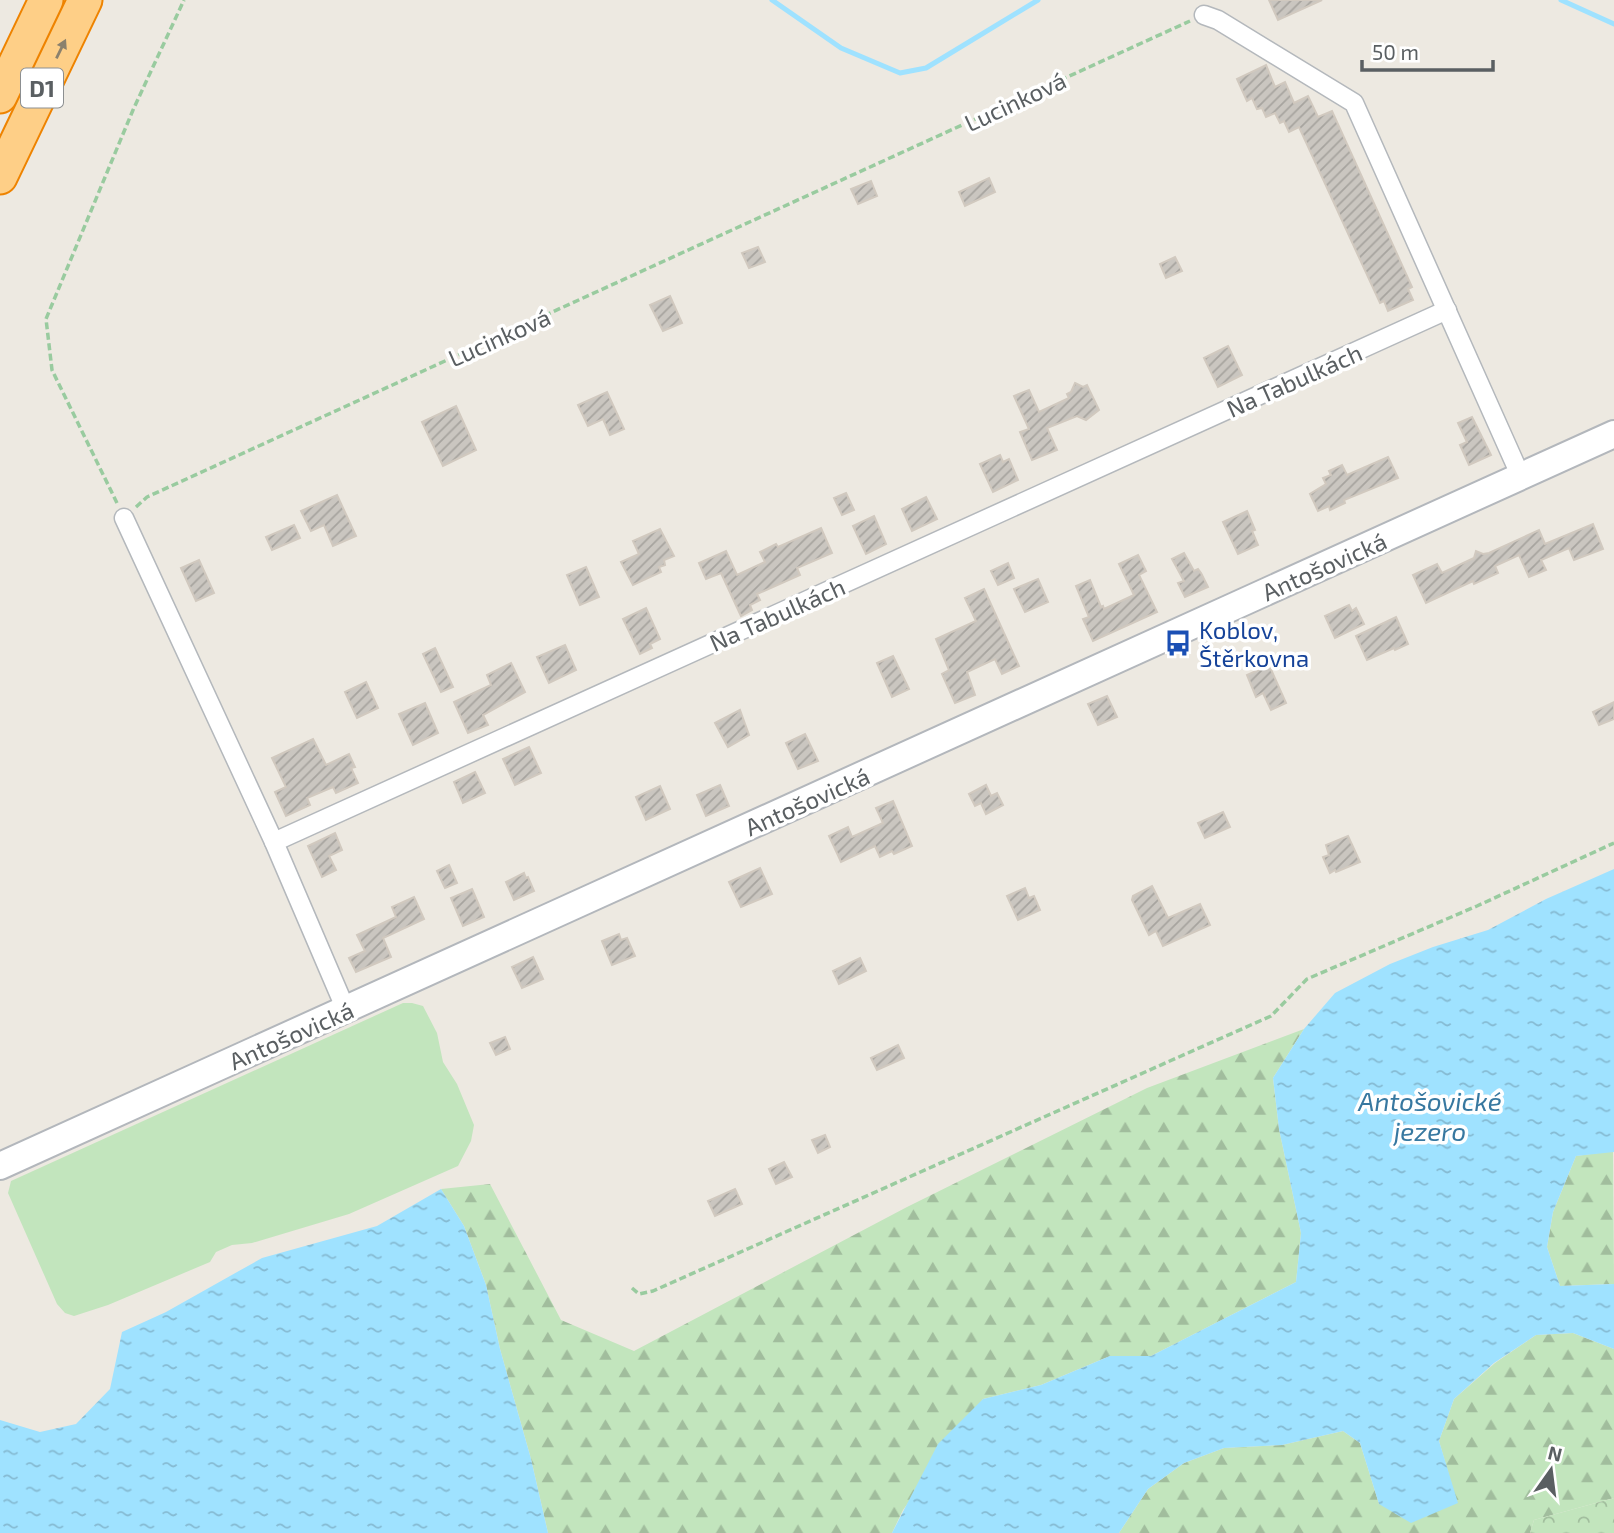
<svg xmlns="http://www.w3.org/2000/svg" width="1614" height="1533" font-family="'Exo 2',sans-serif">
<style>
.green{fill:#c2e5bd}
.forest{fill:url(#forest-firs)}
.park{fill:url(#park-crowns)}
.water{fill:url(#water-ripples)}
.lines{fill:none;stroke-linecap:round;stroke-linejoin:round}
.stream{stroke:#9fe2ff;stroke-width:5}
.building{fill:url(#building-hatch);stroke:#d1c9bf;stroke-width:2}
.street-casing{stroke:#b4b8bc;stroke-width:21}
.secondary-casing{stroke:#b3b7bc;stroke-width:30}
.highway-casing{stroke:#ee8300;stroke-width:37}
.path{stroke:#99cb9f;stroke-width:3.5;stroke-dasharray:7 3.5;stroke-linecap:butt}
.street{stroke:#fff;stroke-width:18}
.secondary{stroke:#fff;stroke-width:26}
.highway{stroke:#fecf87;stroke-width:33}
.oneway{fill:#8b816d}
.labels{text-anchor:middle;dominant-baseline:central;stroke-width:7;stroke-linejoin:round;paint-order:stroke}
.shield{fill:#fff;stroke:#8c8f91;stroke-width:2}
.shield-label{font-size:23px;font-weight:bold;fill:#5a5f62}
.street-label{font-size:24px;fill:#5a5f62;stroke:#fff}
.transit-label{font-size:24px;fill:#164399;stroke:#fff;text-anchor:start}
.water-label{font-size:26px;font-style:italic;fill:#3778a0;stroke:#fff}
</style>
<defs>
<pattern id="forest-firs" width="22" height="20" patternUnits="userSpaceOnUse" patternTransform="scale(1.75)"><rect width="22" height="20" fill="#c2e5bd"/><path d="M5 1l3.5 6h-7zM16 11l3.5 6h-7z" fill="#a1bd9d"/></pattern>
<pattern id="park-crowns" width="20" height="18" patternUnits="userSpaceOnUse" patternTransform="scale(1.75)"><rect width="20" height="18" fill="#c2e5bd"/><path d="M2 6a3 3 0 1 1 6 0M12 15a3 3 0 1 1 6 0" fill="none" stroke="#a1bd9d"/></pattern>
<pattern id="water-ripples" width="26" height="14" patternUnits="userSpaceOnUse" patternTransform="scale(1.75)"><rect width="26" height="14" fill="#9fe2ff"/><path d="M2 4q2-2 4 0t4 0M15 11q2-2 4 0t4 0" fill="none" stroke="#85bad2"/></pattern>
<pattern id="building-hatch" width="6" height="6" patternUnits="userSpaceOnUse" patternTransform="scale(1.75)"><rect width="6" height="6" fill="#cac6c0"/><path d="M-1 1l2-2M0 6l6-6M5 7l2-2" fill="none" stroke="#a7a49f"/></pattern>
</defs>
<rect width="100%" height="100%" fill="#ede9e1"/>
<!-- green -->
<polygon class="green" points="403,1003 412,1003 423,1006 437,1033 443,1062 457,1084 474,1125 471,1141 458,1166 349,1214 252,1243 232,1245 216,1252 210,1262 108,1305 74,1316 65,1313 57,1304 8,1193 11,1181"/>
<!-- forest -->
<g class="forest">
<polygon points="1304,1029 1273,1078 1279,1129 1301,1233 1296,1282 1151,1356 1110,1356 1041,1385 983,1399 903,1510 892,1533 548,1533 531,1459 500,1349 486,1285 464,1226 441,1189 490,1184 561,1320 634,1351 907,1207 1147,1088"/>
<polygon points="1613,1151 1614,1284 1560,1286 1547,1247 1553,1212 1576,1156"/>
<polygon points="1573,1333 1614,1349 1614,1498 1534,1520 1530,1533 1119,1533 1148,1489 1184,1463 1224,1448 1282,1445 1343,1431 1360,1443 1379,1504 1457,1503 1439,1441 1454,1399 1495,1363 1536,1335"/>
</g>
<!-- park -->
<polygon class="park" points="1614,1498 1614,1533 1530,1533 1534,1520"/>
<!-- water -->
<g class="water">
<polygon points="1614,869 1614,1152 1576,1156 1553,1212 1547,1247 1560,1286 1614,1284 1614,1349 1573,1333 1536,1335 1494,1363 1454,1399 1439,1441 1458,1503 1411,1523 1379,1504 1360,1443 1343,1431 1282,1445 1224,1448 1184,1463 1148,1489 1119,1533 892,1533 938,1444 983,1399 1041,1385 1110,1356 1151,1356 1296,1282 1301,1233 1279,1129 1273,1078 1304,1029 1335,993 1390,964 1433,947 1488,930 1546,899"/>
<polygon points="441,1189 464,1226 486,1285 500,1349 531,1459 548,1533 0,1533 0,1420 40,1432 76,1424 110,1389 122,1332 166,1312 262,1258 377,1226"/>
</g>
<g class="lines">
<!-- stream -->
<g class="stream">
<polyline points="772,0 841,48 900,73 926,68 1038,0"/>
<polyline points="1561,0 1614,24"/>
</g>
</g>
<!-- building -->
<g class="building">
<polygon points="1269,0 1322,0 1278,20"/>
<polygon points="1266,65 1275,87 1285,82 1294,103 1308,96 1318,117 1332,111 1412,287 1408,289 1413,300 1388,311 1384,301 1380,303 1299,127 1289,132 1284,121 1280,123 1275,113 1266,117 1262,108 1257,109 1252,98 1247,101 1237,79"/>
<polygon points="989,178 995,192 965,206 959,192"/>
<polygon points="871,181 877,196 858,204 851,189"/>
<polygon points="758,247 765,262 749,268 742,253"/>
<polygon points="1175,257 1182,271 1166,278 1160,264"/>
<polygon points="670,296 682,323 663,331 650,305"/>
<polygon points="1228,346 1242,375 1218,387 1204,358"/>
<polygon points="1075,383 1083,387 1087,385 1099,410 1086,420 1077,416 1047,428 1057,450 1032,460 1020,432 1029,429 1014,396 1029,390 1039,412 1069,398 1067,394 1071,392"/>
<polygon points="607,392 624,429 610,435 603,419 588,426 578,405"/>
<polygon points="456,406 476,450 443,466 422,422"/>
<polygon points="1472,417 1491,455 1469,465 1460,445 1467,442 1458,423"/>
<polygon points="1000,455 1003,462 1009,459 1018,480 993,492 980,464"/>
<polygon points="1388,457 1398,478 1344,500 1345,503 1330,510 1329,506 1318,511 1310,494 1326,484 1323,478 1331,475 1329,471 1342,465 1347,475"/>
<polygon points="846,493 854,510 842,515 834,498"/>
<polygon points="337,495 356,536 333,546 324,525 311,531 301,511"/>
<polygon points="926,497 937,519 912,531 902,509"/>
<polygon points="1247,511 1255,530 1252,531 1258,545 1238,554 1223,522"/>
<polygon points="874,516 886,544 866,554 853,526"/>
<polygon points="1593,524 1603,549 1574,560 1569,548 1541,560 1546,570 1529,577 1519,555 1495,566 1498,573 1474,584 1473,581 1426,603 1413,575 1437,564 1442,573 1474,558 1476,551 1483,554 1489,553 1539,530 1545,544"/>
<polygon points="294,525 300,538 272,550 266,537"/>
<polygon points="821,528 832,553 797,568 800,575 757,594 760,600 750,605 752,610 741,616 721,573 706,579 699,563 726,551 737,575 765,562 760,552 776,544 778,547"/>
<polygon points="660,529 674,556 664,560 665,565 659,567 661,572 633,585 621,562 639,554 633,541"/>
<polygon points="1184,553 1194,571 1198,569 1201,573 1208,587 1185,597 1178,583 1184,581 1172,559"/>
<polygon points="1138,555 1146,571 1139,575 1157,612 1093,641 1083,619 1089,617 1076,586 1090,580 1101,607 1103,606 1104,609 1134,595 1119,564"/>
<polygon points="199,560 214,593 196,601 181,568"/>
<polygon points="1008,563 1014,578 998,585 991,571"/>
<polygon points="586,567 599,597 580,605 567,575"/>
<polygon points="1038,579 1048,602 1025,612 1014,589"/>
<polygon points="984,589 1019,666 1002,674 995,659 967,672 975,695 955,703 942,674 949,670 936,639 976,621 965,598"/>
<polygon points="1349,605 1352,611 1356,608 1364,624 1335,638 1325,616"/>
<polygon points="646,608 660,639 650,644 652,648 640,654 623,619"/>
<polygon points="1396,617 1408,644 1395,650 1394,648 1367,660 1356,636"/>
<polygon points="565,645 576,670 549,683 537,657"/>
<polygon points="435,648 453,687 441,692 423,654"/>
<polygon points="893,656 909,689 892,697 877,663"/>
<polygon points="511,663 525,692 483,715 488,725 468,733 454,702 491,685 487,675"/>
<polygon points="1269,665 1286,703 1271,710 1263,693 1256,697 1247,675"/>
<polygon points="366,682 378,708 357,718 345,692"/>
<polygon points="1107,696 1117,717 1098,725 1088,704"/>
<polygon points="1614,702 1614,719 1599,725 1593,712"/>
<polygon points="425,703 438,733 413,745 399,714"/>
<polygon points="740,710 749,735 728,747 715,723"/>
<polygon points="805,734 818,761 798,769 786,743"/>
<polygon points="313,739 326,765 349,754 355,767 351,768 358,783 336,793 333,787 307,798 310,805 286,816 275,792 286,787 272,758"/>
<polygon points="529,747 541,773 515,785 503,759"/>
<polygon points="475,772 485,793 463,803 454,782"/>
<polygon points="720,785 729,806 706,816 697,795"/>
<polygon points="986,785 991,796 997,793 1003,805 986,814 981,803 975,806 969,794"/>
<polygon points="660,786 670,809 646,820 636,797"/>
<polygon points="893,801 912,846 894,854 892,851 880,857 875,846 841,862 829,836 848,827 852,837 883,823 876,808"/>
<polygon points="1223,812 1230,827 1205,838 1198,823"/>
<polygon points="335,833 342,850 329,856 336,870 322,877 308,846"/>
<polygon points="1348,836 1360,862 1336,872 1335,870 1330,873 1323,857 1329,855 1326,845"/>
<polygon points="449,865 457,883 445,888 437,871"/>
<polygon points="760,868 772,894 741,907 729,882"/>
<polygon points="524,873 526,878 528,877 534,891 514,900 506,882"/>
<polygon points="1152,886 1168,918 1200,904 1210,925 1163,946 1156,931 1149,935 1132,900 1133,896"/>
<polygon points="1025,888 1029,898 1034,896 1040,910 1018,920 1007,896"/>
<polygon points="472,889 484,917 463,926 451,898"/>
<polygon points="414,897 424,919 383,938 391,957 356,972 349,958 365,951 357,935 396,917 392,907"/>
<polygon points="619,934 621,940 627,938 635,956 612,965 602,941"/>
<polygon points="533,957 543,979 522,988 512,967"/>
<polygon points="860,958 866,971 839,984 833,971"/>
<polygon points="505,1037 510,1049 496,1055 490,1043"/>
<polygon points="898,1045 904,1058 877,1070 871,1058"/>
<polygon points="825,1135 830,1147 818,1153 812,1140"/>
<polygon points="784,1162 792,1177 776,1184 769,1169"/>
<polygon points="735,1189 742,1204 715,1216 708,1201"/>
</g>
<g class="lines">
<!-- street casing -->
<g class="street-casing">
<g id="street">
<polyline points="1204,15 1218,20 1354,103 1521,477"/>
<polyline points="124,518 274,842"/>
<polyline points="346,1010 274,842 1447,310"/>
</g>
</g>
<!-- secondary casing -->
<g class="secondary-casing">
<polyline id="secondary" points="0,1166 1614,434"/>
</g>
<!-- highway casing -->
<g class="highway-casing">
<g id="highway">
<polyline points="0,96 46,0"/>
<polyline points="0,177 85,0"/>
</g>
</g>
<!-- path -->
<g class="path">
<polyline points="117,503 52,370 46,319 133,110 184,0"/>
<polyline points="136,507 147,497 1190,21"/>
<polyline points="632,1288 639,1294 653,1291 1271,1016 1307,979 1477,906 1614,843"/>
</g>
<!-- street -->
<use href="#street" class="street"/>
<!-- secondary -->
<use href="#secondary" class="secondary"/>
<!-- highway -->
<use href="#highway" class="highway"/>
</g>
<!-- one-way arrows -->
<defs><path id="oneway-solid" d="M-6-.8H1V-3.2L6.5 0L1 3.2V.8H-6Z" transform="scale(1.75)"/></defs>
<use class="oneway" href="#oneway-solid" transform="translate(61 49) rotate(-64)"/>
<!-- icons -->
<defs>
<g id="bus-bare" transform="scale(2.1)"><path d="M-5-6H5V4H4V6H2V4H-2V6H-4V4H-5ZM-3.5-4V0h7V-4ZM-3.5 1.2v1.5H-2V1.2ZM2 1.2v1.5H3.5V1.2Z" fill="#1a4fb4" stroke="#fff" stroke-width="2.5" paint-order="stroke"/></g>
</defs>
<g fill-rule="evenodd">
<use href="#bus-bare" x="1178" y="643"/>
</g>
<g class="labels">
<!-- shield labels -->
<rect class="shield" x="21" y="68.5" width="42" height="39" rx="5"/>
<g class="shield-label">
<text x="42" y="88">D1</text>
</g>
<!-- street labels -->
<g class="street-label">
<text transform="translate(1015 101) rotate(-25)">Lucinková</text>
<text transform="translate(499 337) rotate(-24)">Lucinková</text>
<text transform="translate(1294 380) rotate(-24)">Na Tabulkách</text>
<text transform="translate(1324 566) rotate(-24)">Antošovická</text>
<text transform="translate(777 614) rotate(-24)">Na Tabulkách</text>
<text transform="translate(807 801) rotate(-24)">Antošovická</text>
<text transform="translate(291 1035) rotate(-24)">Antošovická</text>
</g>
<!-- transit labels -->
<g class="transit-label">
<text x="1199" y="629">Koblov,<tspan x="1199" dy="28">Štěrkovna</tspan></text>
</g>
<!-- water labels -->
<g class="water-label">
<text x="1430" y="1100">Antošovické<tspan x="1430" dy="30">jezero</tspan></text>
</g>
</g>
<!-- north arrow -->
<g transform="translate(1551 1470) rotate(14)" stroke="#ffffff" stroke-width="5" paint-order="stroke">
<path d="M0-5L12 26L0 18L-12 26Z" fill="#5a5f62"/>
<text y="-10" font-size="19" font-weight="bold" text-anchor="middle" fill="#5a5f62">N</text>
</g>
<!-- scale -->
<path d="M1362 60v10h131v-10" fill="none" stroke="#5a5f62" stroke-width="3.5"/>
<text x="1372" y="60" font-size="21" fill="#5a5f62" stroke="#ffffff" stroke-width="5" paint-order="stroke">50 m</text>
</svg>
